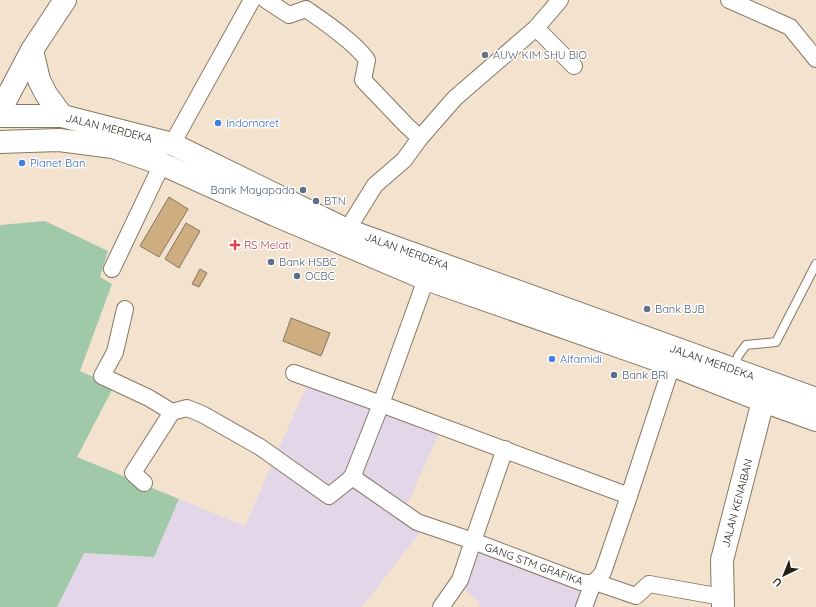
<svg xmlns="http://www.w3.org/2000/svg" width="816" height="607" font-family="Quicksand,sans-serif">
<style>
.industrial{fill:#e4d6e9}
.green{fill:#a0c9aa}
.building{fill:#cead81;stroke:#847562}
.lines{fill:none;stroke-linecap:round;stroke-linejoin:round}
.lane-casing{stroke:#867864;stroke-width:10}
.street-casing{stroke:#867864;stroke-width:18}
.secondary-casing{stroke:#867864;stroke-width:24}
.primary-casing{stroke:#867864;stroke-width:24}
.highway-casing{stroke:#867864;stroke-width:24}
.lane{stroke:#fff;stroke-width:8}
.street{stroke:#fff;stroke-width:16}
.secondary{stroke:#fff;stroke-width:22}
.primary{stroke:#fff;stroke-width:22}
.highway{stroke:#fff;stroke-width:22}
.worship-dot{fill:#6b7280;stroke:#fff;stroke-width:1.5}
.shop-dot{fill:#3f7fe0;stroke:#fff;stroke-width:1.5}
.service-dot{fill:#5c6f8a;stroke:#fff;stroke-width:1.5}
.health-dot{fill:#e0444e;stroke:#fff;stroke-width:1.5}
.labels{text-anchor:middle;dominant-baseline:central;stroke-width:3;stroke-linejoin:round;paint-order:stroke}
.worship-label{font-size:11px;fill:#5b616d;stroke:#fff;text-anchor:start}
.shop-label{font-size:11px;fill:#366cbe;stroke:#fff;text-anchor:start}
.street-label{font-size:11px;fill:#251f17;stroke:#fff}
.service-label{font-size:11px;fill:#4e5e75;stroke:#fff;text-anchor:start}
.health-label{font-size:11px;fill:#be3a42;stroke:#fff;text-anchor:start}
</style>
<rect width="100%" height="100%" fill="#f3e2cd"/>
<!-- industrial -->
<g class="industrial">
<polygon points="308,383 442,427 401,518 421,531 362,607 57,607 84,553 154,557 179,499 245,526"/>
<polygon points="483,541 601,587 595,607 479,607 480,603 465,590"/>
</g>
<!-- green -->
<polygon class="green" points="45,221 108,251 100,277 112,284 80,371 114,386 77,457 179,499 154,557 84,553 57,607 0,607 0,225"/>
<!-- building -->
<g class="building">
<polygon points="169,197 188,209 159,257 140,246"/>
<polygon points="186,223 200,231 179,268 165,259"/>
<polygon points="200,269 207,273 199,287 192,284"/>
<polygon points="291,318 330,333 321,356 283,341"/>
</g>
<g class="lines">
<!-- lane casing -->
<g class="lane-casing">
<polyline id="lane" points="734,368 738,356 746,345 776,342 816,264"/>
</g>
<!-- street casing -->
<g class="street-casing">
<g id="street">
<path d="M266 0 289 15 306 9C323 21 356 43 367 60L363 80 406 125 420 138"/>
<polyline points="729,0 790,27 816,59"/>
<polyline points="536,28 574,66"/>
<polyline points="172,144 252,0"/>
<polyline points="347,230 375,185 404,160 420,138 455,98 536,28 560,0"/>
<polyline points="112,269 162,164"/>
<polyline points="125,309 115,352 102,376 149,398 172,412"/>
<polyline points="294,373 381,404 426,279"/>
<path d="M505 449 473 541 581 582C593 585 597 581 603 572L629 496 672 365"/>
<polyline points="353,475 358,481 417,522 473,541 460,580 441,607"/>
<polyline points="144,483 133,473 172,412 187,408 202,414 260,447 329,496 349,480 353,475 381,404 629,496"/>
<polyline points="595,582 636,596 649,584 722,597"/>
<polyline points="584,607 593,583"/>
</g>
</g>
<!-- secondary casing -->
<g class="secondary-casing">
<polyline id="secondary" points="723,607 722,560 763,401"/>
</g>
<!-- primary casing -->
<g class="primary-casing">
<polyline id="primary" points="0,113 1,109 32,50 65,0"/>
</g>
<!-- highway casing -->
<g class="highway-casing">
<g id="highway">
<polyline points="32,50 39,80 46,94 62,116"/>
<polyline points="0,116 62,116 172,144 347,230 816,399"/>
<polyline points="0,142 59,140 113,147 162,164 275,215 426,279 672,365 763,401 816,420"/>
</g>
</g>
<!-- lane -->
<use href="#lane" class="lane"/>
<!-- street -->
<use href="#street" class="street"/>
<!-- secondary -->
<use href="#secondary" class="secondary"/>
<!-- primary -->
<use href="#primary" class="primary"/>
<!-- highway -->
<use href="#highway" class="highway"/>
</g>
<!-- markers -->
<circle class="worship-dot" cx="485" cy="55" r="4"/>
<g class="shop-dot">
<circle cx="218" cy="123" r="4"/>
<circle cx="22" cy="163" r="4"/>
<circle cx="552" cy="359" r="4"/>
</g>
<g class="service-dot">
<circle cx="303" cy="190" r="4"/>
<circle cx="316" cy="201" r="4"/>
<circle cx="271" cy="262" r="4"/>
<circle cx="297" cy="276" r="4"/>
<circle cx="647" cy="309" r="4"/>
<circle cx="614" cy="375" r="4"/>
</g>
<path class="health-dot" d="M233 239h4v4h4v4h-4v4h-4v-4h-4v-4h4z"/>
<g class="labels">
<!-- worship labels -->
<g class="worship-label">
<text x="493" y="55">AUW KIM SHU BIO</text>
</g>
<!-- shop labels -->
<g class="shop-label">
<text x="226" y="123">Indomaret</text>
<text x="30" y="163">Planet Ban</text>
<text x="560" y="359">Alfamidi</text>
</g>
<!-- street labels -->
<g class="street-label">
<text transform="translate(109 128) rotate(14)">JALAN MERDEKA</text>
<text transform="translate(407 251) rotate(20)">JALAN MERDEKA</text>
<text transform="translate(712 362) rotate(19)">JALAN MERDEKA</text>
<text transform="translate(737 503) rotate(-75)">JALAN KENAIBAN</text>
<text transform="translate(534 564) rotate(20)">GANG STM GRAFIKA</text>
</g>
<!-- service labels -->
<g class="service-label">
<text x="295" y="190" text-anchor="end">Bank Mayapada</text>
<text x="324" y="201">BTN</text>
<text x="279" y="262">Bank HSBC</text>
<text x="305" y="276">OCBC</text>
<text x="655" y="309">Bank BJB</text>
<text x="622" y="375">Bank BRI</text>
</g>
<!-- health labels -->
<g class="health-label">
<text x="244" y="245">RS Melati</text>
</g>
</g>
<!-- north arrow -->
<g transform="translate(784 575) rotate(223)" stroke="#ffffff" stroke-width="3" paint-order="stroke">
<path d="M0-3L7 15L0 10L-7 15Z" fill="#251f17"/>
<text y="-6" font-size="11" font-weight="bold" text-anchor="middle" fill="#251f17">U</text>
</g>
</svg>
